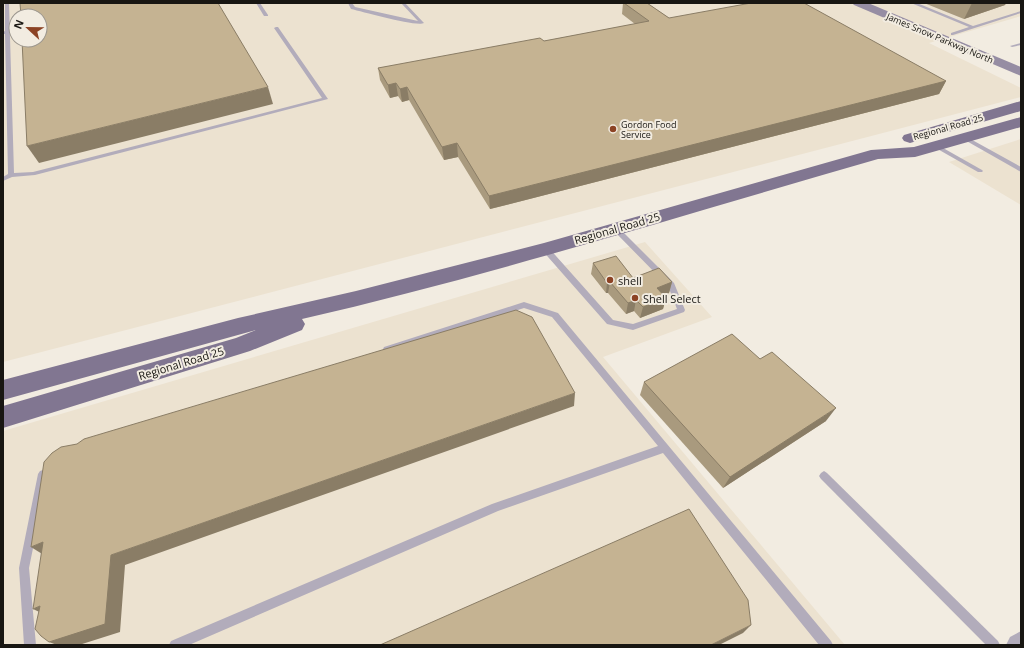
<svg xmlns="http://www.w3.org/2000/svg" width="1024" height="648" font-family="'Open Sans',sans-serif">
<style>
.built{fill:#ece2d0;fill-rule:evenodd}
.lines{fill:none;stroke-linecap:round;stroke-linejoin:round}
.service{fill:#b2acbb;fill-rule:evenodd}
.minor{fill:#b2acbb;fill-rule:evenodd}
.secondary{fill:#968da3;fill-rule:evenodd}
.primary{fill:#817691;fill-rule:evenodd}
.wall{fill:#a99a7e}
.shaded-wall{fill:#8a7d66}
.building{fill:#c5b392;stroke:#8a7d66}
.poi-dot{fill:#8c4324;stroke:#f2ece1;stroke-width:1.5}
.labels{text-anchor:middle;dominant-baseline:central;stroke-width:4;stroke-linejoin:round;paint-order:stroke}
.far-street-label{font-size:9px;fill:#181612;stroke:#f2ece1}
.far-poi-label{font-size:9px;fill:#181612;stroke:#f2ece1;text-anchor:start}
.street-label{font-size:11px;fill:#181612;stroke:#f2ece1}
.poi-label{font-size:11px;fill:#181612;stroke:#f2ece1;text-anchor:start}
</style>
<rect width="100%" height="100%" fill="#f2ece1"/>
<!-- built -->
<g class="built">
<path d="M3 3H1021V16L929 43 1021 88V97L3 362ZM16 16H40V40H16Z"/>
<polygon points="1021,139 1021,205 949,162"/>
<polygon points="645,242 712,317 603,357 845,645 3,645 3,431"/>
</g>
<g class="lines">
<!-- service -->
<g class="service">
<polygon points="5,3 9,3 14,173 33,172 322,98 274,28 276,27 278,27 328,99 35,175 12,177 3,181 3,177 8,174 5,34 3,34 3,32 5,31"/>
<polygon points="256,3 260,3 268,15 268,16 264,16"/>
<path d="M348 3H352L355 7 418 21 401 3H405L424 23C416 27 364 12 351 9Z"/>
<polygon points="911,3 917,3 973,26 1021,11 1021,13 953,35 951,35 951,33 969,27"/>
<polygon points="1021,43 1021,45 1012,47 1010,46"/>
<polygon points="965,136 1021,167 1021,172 963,139 962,138"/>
<polygon points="936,144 982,170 983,171 982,172 978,172 934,147 933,146"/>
<polygon points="614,227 618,227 674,283 685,310 684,312 633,330 607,324 541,249 542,247 548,247 613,320 633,324 677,309 668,286 614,231 613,229"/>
<polygon points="524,302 558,313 831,641 833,645 819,645 663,453 498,511 189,645 169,645 171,641 492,504 658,446 552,317 524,308 387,352 384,351 383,349 384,347"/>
<polygon points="43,470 46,471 48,474 29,568 36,645 24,645 19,568 38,474 40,471"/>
<polygon points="824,471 827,473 998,641 1000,645 986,645 821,479 819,476 821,473"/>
</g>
<!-- minor -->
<polygon class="minor" points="1021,631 1021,645 1006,645 1010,637"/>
<!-- secondary -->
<polygon class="secondary" points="852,3 868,3 1021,67 1021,76 854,5"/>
<!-- primary -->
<g class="primary">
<polygon points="1021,101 1021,111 910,143 904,141 902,138 904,135"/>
<path d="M1021 117V127L915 157 878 159C687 214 496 274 302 319L305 324 302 330 250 351 3 428V406L236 338 256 330 3 400V380L238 318 356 291 544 243 871 150 914 147Z"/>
</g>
</g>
<!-- wall -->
<g class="wall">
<polygon points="623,3 647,3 669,18 946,81 939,94 490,209 458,157 444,160 409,100 402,102 398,96 390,98 380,80 378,68 544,41 635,24 622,14"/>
<polygon points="924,3 1006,3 1005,5 964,19"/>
<polygon points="593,263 633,278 672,282 669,293 664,295 666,298 663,309 640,318 634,311 626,314 608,293 606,293 591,274"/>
<polygon points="644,382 826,421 723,488 640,395"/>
</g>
<!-- shaded-wall -->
<g class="shaded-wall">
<polygon points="972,3 1006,3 1005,5 964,19"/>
<polygon points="946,81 939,94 490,209 489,196"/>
<polygon points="396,83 398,96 390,98 388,85"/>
<polygon points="268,87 273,104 39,163 27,146"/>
<polygon points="407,87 409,100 402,102 400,89"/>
<polygon points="457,143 458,157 444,160 442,147"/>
<polygon points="610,282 608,293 606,293 607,283"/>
<polygon points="672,282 669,293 655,299 657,288"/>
<polygon points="666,298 663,309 640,318 643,307"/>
<polygon points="636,300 634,311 626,314 628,303"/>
<polygon points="575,393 574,406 125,565 120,632 79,645 57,645 49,642 111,555"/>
<polygon points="836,408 826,421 723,488 730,477"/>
<polygon points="43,542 47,557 31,547"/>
<polygon points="40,606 50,617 33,609"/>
<polygon points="751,625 743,633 719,645 711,645"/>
</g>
<!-- building -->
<g class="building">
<polygon points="20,3 218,3 268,87 27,146 22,40 40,40 40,16 21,16"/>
<polygon points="624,3 647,3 669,18 751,3 804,3 946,81 489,196 457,143 442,147 407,87 400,89 396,83 388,85 378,68 540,38 544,41 649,21"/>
<polygon points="616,256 633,278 659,268 672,282 657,288 666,298 643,307 636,300 628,303 610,282 607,283 593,263"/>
<polygon points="516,310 532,317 575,393 111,555 105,624 49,642 41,636 35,629 40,606 33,609 43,542 31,547 44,462 52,453 61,447 77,444 84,439"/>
<polygon points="732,334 760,359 772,352 836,408 730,477 644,382"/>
<polygon points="689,509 748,600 751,625 711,645 380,645"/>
</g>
<!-- markers -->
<g class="poi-dot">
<circle cx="613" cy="129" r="4"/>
<circle cx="610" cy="280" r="4"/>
<circle cx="635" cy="298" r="4"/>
</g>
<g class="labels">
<!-- far-street labels -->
<g class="far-street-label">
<text transform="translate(940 38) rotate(23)">James Snow Parkway North</text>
<text transform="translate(948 127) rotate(-16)">Regional Road 25</text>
</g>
<!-- far-poi labels -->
<g class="far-poi-label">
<text x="621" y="124">Gordon Food<tspan x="621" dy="10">Service</tspan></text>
</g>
<!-- street labels -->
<g class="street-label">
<text transform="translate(617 228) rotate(-16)">Regional Road 25</text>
<text transform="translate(181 363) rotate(-17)">Regional Road 25</text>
</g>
<!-- poi labels -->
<g class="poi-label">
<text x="618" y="280">shell</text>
<text x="643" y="298">Shell Select</text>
</g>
</g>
<!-- border -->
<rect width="1024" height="648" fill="none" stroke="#181612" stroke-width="8"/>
<!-- north arrow -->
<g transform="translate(28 28) rotate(292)"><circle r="19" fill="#f2ece1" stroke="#9b968e"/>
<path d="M0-3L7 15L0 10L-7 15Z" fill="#8c4324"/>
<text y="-6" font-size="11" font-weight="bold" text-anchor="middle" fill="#181612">N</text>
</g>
</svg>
